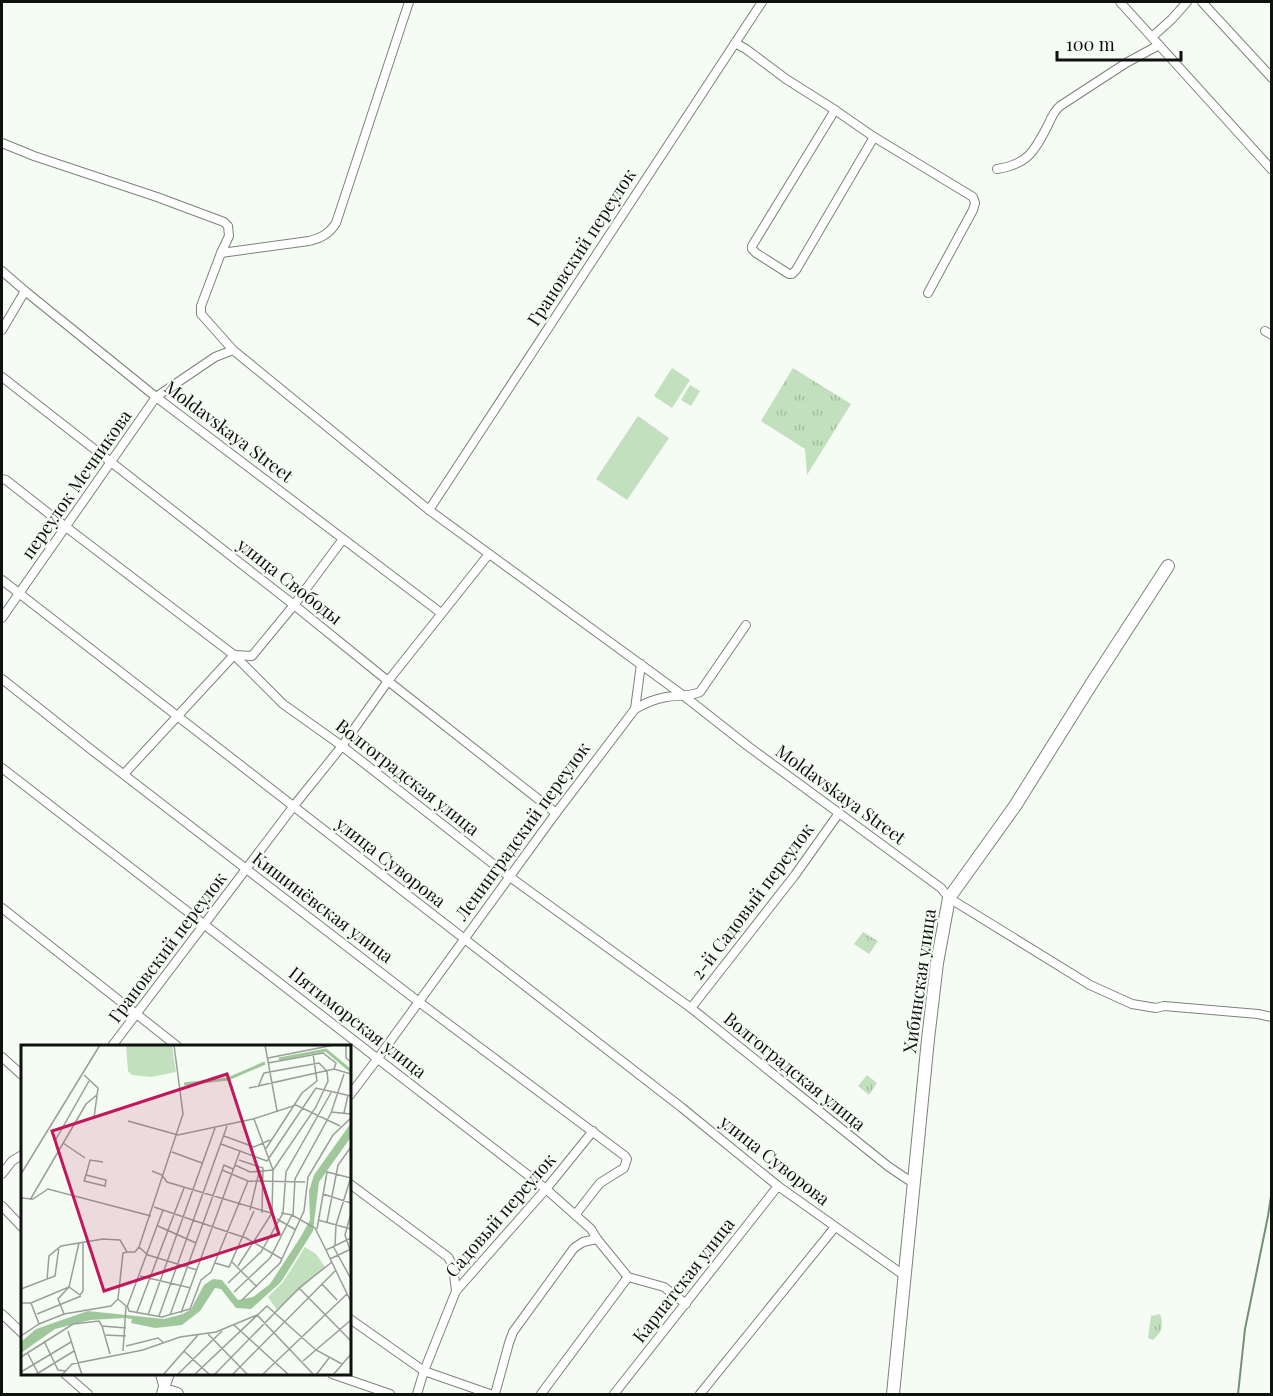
<svg xmlns="http://www.w3.org/2000/svg" width="1273" height="1396" font-family="'Playfair Display',serif">
<style>
.grass{fill:url(#grass-tufts)}
.pitch{fill:#c2e0be}
.lines{fill:none;stroke-linecap:round;stroke-linejoin:round}
.stream{stroke:#749072;stroke-width:2}
.street-casing{stroke:#7c837b;stroke-width:10}
.secondary-casing{stroke:#7c837b;stroke-width:14}
.street{stroke:#fff;stroke-width:8}
.secondary{stroke:#fff;stroke-width:12}
.labels{text-anchor:middle;dominant-baseline:central;stroke-width:4.5;stroke-linejoin:round;paint-order:stroke}
.street-label{font-size:18px;fill:#0f110f;stroke:#f5fcf4}
.inset-river{fill:none;stroke:#a0c69c;stroke-width:3}
.inset-road{fill:none;stroke:#999e98;stroke-width:1.5}
.view{fill:#c2185b;fill-opacity:0.15;stroke:#c2185b;stroke-width:3}
.inset-edge{fill:none;stroke:#0f110f;stroke-width:3}
</style>
<defs>
<pattern id="grass-tufts" width="24" height="20" patternUnits="userSpaceOnUse" patternTransform="scale(1.5)"><rect width="24" height="20" fill="#c2e0be"/><path d="M3 7l-1-3M5 7V3M7 7l1-3M15 17l-1-3M17 17v-4M19 17l1-3" fill="none" stroke="#a6bfa2"/></pattern>
</defs>
<rect width="100%" height="100%" fill="#f5fcf4"/>
<!-- grass -->
<g class="grass">
<polygon points="793,368 851,404 807,475 805,449 761,421"/>
<polygon points="863,932 878,941 869,954 854,944"/>
<polygon points="867,1075 877,1083 869,1095 858,1086"/>
<path d="M1160 1314C1164 1326 1162 1332 1153 1340L1148 1338 1151 1316Z"/>
</g>
<!-- pitch -->
<g class="pitch">
<polygon points="672,368 690,380 672,408 654,396"/>
<polygon points="690,385 700,391 691,406 681,400"/>
<polygon points="638,416 669,438 627,500 596,479"/>
</g>
<g class="lines">
<!-- stream -->
<polyline class="stream" points="1238,1394 1245,1329 1268,1216 1272,1190"/>
<!-- street casing -->
<g class="street-casing">
<g id="street">
<polyline points="1120,2 1272,170"/>
<polyline points="1202,2 1272,78"/>
<polyline points="1152,37 1172,19 1187,2"/>
<polyline points="735,43 746,49 786,79 835,110"/>
<polygon points="835,110 874,137 796,270 792,274 789,274 756,253 752,249 752,246"/>
<polyline points="874,137 973,197 975,203 973,210 928,293"/>
<polyline points="2,143 34,156 157,197 224,222 228,226 229,236 221,253"/>
<path d="M997 169C1028 164 1034 152 1048 125 1051 118 1054 111 1060 106L1126 63 1159 45"/>
<polyline points="2,271 25,291 156,397 441,613"/>
<polyline points="2,330 25,291"/>
<polyline points="1265,331 1272,335"/>
<path d="M233 350 201 314V306L221 253 309 241C321 238 329 234 336 223L409 2"/>
<polyline points="2,377 294,605 388,681 556,813"/>
<polyline points="2,479 6,480 66,527 234,655 283,704 342,746 510,877 691,1008 889,1167 913,1183"/>
<polyline points="429,510 762,2"/>
<polyline points="2,580 681,1107 778,1186 905,1276"/>
<polyline points="2,618 156,397 215,357 233,350 429,510 684,696 749,747 941,888 949,898 1090,985 1132,1004 1156,1008 1164,1006 1258,1014 1272,1017"/>
<polyline points="2,679 93,751 419,1002 625,1156 627,1159 624,1168 600,1183 575,1215"/>
<polyline points="635,709 641,664"/>
<polyline points="2,768 546,1189 591,1229 597,1239 628,1277 664,1287 686,1304"/>
<polyline points="124,774 234,655 252,656 294,605 343,539"/>
<polyline points="2,908 177,1046"/>
<polyline points="691,1008 795,875 839,813"/>
<polyline points="112,1046 293,807 342,746 388,681 489,554"/>
<polyline points="2,1057 22,1075"/>
<path d="M350 1095 378 1058 556 813 635 709C645 703 655 699 666 697 678 695 689 697 700 692L746 625"/>
<polyline points="2,1174 12,1161 22,1155"/>
<polyline points="350,1184 448,1257 453,1266 456,1291"/>
<polyline points="2,1206 22,1227"/>
<polyline points="2,1314 22,1333"/>
<polyline points="350,1319 424,1371 490,1394"/>
<polyline points="65,1374 88,1394"/>
<polyline points="160,1374 164,1389"/>
<polyline points="332,1374 390,1394"/>
<polyline points="164,1390 170,1374"/>
<polyline points="417,1394 424,1371 456,1291 546,1189 593,1131"/>
<polyline points="495,1394 509,1343 513,1332 574,1248 583,1242 597,1239"/>
<polyline points="541,1394 628,1277"/>
<polyline points="614,1394 778,1186"/>
<polyline points="700,1394 835,1227"/>
</g>
</g>
<!-- secondary casing -->
<g class="secondary-casing">
<g id="secondary">
<polyline points="163,1394 164,1390 177,1394"/>
<polyline points="893,1394 928,1039 937,963 949,898 1015,806 1092,683 1168,566"/>
</g>
</g>
<!-- street -->
<use href="#street" class="street"/>
<!-- secondary -->
<use href="#secondary" class="secondary"/>
</g>
<g class="labels">
<!-- street labels -->
<g class="street-label">
<text transform="translate(581 247) rotate(-57)">Грановский переулок</text>
<text transform="translate(229 431) rotate(37)">Moldavskaya Street</text>
<text transform="translate(76 484) rotate(-55)">переулок Мечникова</text>
<text transform="translate(290 581) rotate(38)">улица Свободы</text>
<text transform="translate(408 777) rotate(38)">Волгоградская улица</text>
<text transform="translate(841 794) rotate(36)">Moldavskaya Street</text>
<text transform="translate(522 831) rotate(-54)">Ленинградский переулок</text>
<text transform="translate(391 862) rotate(38)">улица Суворова</text>
<text transform="translate(752 901) rotate(-53)">2-й Садовый переулок</text>
<text transform="translate(323 907) rotate(37)">Кишинёвская улица</text>
<text transform="translate(167 947) rotate(-53)">Грановский переулок</text>
<text transform="translate(919 981) rotate(-82)">Хибинская улица</text>
<text transform="translate(358 1022) rotate(38)">Пятиморская улица</text>
<text transform="translate(795 1071) rotate(39)">Волгоградская улица</text>
<text transform="translate(775 1160) rotate(38)">улица Суворова</text>
<text transform="translate(500 1215) rotate(-49)">Садовый переулок</text>
<text transform="translate(683 1280) rotate(-52)">Карпатская улица</text>
</g>
</g>
<!-- overview -->
<g transform="translate(21 1045)">
<rect width="330" height="330" fill="#f5fcf4"/>
<path d="M284 202 295 209 304 222 256 265 247 252 262 237Z" fill="#c2e0be"/>
<path d="M105 0H151L155 27 130 32 111 30 107 26Z" fill="#c2e0be"/>
<path d="M330 78V92L298 137 292 186 260 237 230 264 215 263 200 244 194 243 179 266 161 280 134 283 110 278 111 274 104 273 69 275 34 284 0 308V297L15 284 67 266 143 274 162 269 170 264 183 240 192 234 201 235 217 255 232 252 249 239 279 193 289 175 288 146 293 130Z" fill="#a0c69c"/>
<path class="inset-river" d="M258 14 305 5 330 26M163 39 207 34 244 18"/>
<path class="inset-road" d="M153 0 162 69 118 202 127 210 176 225M244 0 256 66M325 0V13L330 17M247 13 313 0M247 18 302 8 315 18 313 24M63 30 77 43 73 73M228 43 313 24 330 29M310 67 330 69M323 68 327 50M233 74 252 125M107 76 157 90 232 74 275 60 319 81M203 91 233 102 249 95M34 96 68 36M42 98 64 113M200 99 246 116 295 43 330 51M244 105 281 48 296 36 292 9M151 107 181 118M218 115 242 123 241 168M214 120 229 127 252 125M201 125 227 136 284 137M131 126 141 130 146 137 250 168M0 129 79 0M65 130 85 135 84 141 63 136ZM65 130 69 115 82 117M302 149 330 158M0 153 12 154 27 144 130 171M9 155 65 59 77 49M133 162 225 193 261 214M229 165 238 127M260 168 271 170 294 183 305 205M330 168 324 190 330 208M272 170 274 134 310 68 323 29M256 174 275 185M297 175 330 184M306 177 317 120 330 102M137 181 175 198M296 184 306 127 330 133M330 193 305 205 330 257M312 201 330 234M314 201 315 180 330 132M309 214 330 204M210 216 236 242M194 218 208 222 233 166M217 221 251 168 252 125 295 62 307 36 306 26 298 18 243 28 237 42M119 231 170 243M26 235 28 211 40 201 82 194 99 195 106 207H114L118 202M207 238 240 207 262 168 265 127 311 46M301 239 316 255M278 243 330 296M0 244 34 231 38 202M213 247 249 213 271 170M97 254 105 261 102 306M221 255 259 218 283 166 287 132 312 90 330 73M0 258H10L48 242 58 198M10 258 18 279M106 260 108 266 141 272 169 264 180 235 190 227 227 136M106 262 142 165M116 267 163 143M160 268 219 106M16 269 60 251M43 269 37 254 48 242 59 250 62 246V197M127 270 194 83M149 270 203 120 212 124M138 271 206 81M213 280 268 330M81 281 89 309M47 286 61 330M187 289 227 330M83 290 105 291M0 291 18 279 43 269 90 261 97 254 102 208 106 207M23 296 37 325 45 326M105 301 137 293 143 298M163 306 189 330M6 307 17 328M0 312 52 279 78 276 81 281 105 283M282 316 330 275M0 327 50 297M14 330 53 306M41 330 51 319 122 305 159 292 195 287 236 270 293 330M142 330 177 290M156 330 201 286M173 330 246 261 295 305 321 319M193 330 278 243 311 217M211 330 315 225M241 330 326 249M295 330 308 313M312 330 330 309"/>
<path class="view" d="M206 29 258 189 83 246 31 86Z"/>
<rect width="330" height="330" class="inset-edge"/>
</g>
<!-- border -->
<rect width="1273" height="1396" fill="none" stroke="#0f110f" stroke-width="6"/>
<!-- scale -->
<path d="M1057 51v9h124v-9" fill="none" stroke="#0f110f" stroke-width="3"/>
<text x="1066" y="51" font-size="18" fill="#0f110f" stroke="#f5fcf4" stroke-width="4.5" paint-order="stroke">100 m</text>
</svg>
